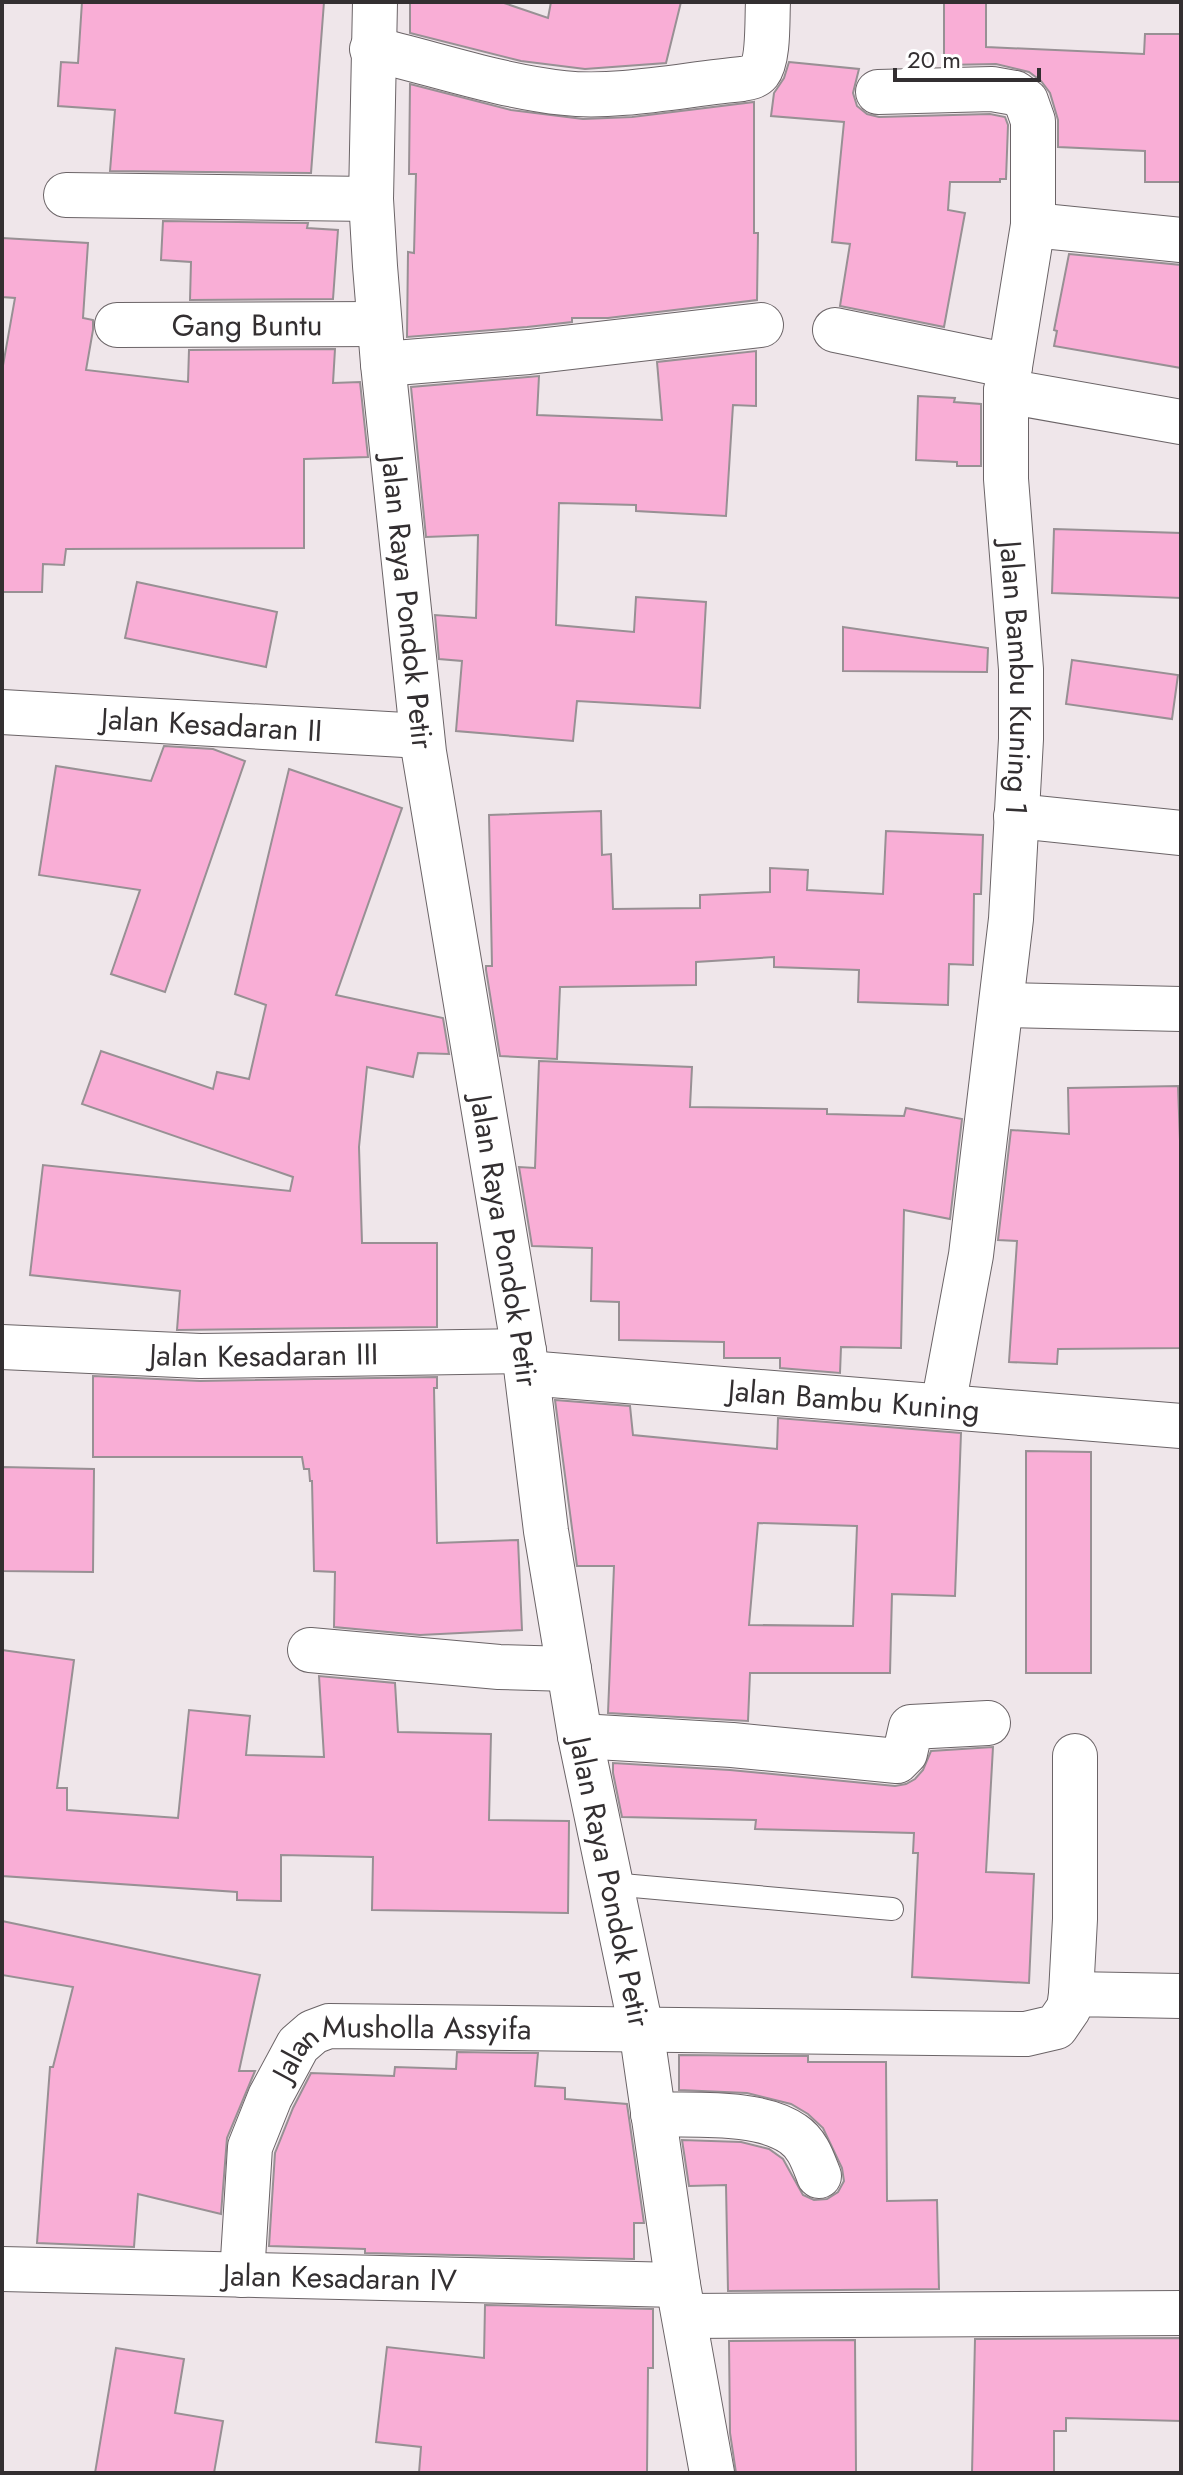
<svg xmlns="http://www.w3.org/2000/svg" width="1183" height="2475" font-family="Jost,sans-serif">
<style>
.building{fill:#f9aed6;stroke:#989094;stroke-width:2;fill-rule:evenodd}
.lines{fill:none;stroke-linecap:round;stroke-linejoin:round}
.lane-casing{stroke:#6b6467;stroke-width:24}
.street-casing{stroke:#6b6467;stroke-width:46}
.secondary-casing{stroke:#6b6467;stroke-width:46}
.lane{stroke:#fff;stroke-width:22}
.street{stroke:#fff;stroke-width:44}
.secondary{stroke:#fff;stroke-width:44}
.labels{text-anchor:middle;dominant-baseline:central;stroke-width:6;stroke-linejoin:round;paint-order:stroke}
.street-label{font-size:30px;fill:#332f31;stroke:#fff}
</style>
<rect width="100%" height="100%" fill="#efe6ea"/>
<!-- building -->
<g class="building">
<polygon points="82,2 324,2 311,173 110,171 115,110 58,106 61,62 78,63"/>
<polygon points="410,2 501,2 548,18 551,2 681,2 666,63 585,69 521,61 410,33"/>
<polygon points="944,2 986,2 986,47 1144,54 1145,34 1181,34 1181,182 1145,182 1145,151 1058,147 1058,120 1050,93 1041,81 1029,72 996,64 944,65"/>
<polygon points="789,62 859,69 853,93 857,106 867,114 879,117 990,114 1005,117 1008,125 1006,179 1000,179 1000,182 950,182 948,210 965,213 944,327 840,306 850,244 832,242 844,122 771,116 774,93 784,78"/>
<polygon points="410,84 511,110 583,119 632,117 754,102 754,233 758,233 757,300 608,318 572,318 572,322 527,327 407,337 408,252 414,253 416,174 409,174"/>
<polygon points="163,221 308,223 307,228 338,230 333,299 190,300 191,262 161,260"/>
<polygon points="2,238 88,243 83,318 93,320 93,330 86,370 188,382 189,350 335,349 333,383 360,382 368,457 304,459 304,548 66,549 64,565 43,564 42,592 2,592 2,371 15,298 2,297"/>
<polygon points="1069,254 1181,265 1181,368 1054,346 1057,331 1054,330"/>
<polygon points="756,351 756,406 733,405 726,516 636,511 636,505 559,503 556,625 634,632 636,597 706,602 700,708 577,701 573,741 456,731 462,661 439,659 435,615 476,618 478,535 426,537 411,387 539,376 537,415 662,420 657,362"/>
<polygon points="918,396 955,398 954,402 981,404 981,466 957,466 957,462 916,460"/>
<polygon points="1054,529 1181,533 1181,598 1052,593"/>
<polygon points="137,582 277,612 266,667 125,638"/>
<polygon points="843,627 988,648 987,672 843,671"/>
<polygon points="1072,660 1178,675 1172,719 1066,704"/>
<polygon points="164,746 213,749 245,761 165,992 111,974 140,890 39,875 56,766 151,781"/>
<polygon points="289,769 402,808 336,995 443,1018 449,1054 418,1053 413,1077 367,1067 359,1147 362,1243 437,1243 437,1327 177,1330 180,1291 30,1275 43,1165 290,1191 293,1177 82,1104 101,1051 213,1089 217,1072 249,1079 266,1005 235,994"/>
<polygon points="601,811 602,855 611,854 613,909 700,908 700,895 770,892 770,868 808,870 807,890 883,894 886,831 983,835 981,894 974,894 973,965 949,964 948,1005 858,1002 859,970 774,967 774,957 696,962 696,985 560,987 557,1059 500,1056 486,970 486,966 492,966 489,815"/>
<polygon points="539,1061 692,1067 690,1107 827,1109 827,1114 904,1116 906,1108 962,1119 950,1219 904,1210 901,1348 841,1347 840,1373 780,1368 780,1358 724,1358 724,1342 619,1340 619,1302 591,1301 592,1248 532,1246 519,1167 535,1168"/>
<polygon points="1178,1086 1181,1168 1181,1348 1058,1349 1057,1364 1009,1362 1017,1241 998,1240 1011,1130 1069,1134 1068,1088"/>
<polygon points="93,1376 200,1381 437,1377 437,1388 434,1388 437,1543 518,1540 522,1630 420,1635 334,1627 335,1572 314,1571 312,1481 310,1481 309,1469 304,1469 302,1457 93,1457"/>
<path d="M555 1400 630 1406 633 1435 777 1449 778 1418 961 1433 955 1596 892 1594 890 1673H750L748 1721 608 1713 614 1566H577ZM758 1523 857 1526 853 1626 749 1625Z"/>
<polygon points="1026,1451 1091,1452 1091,1673 1026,1673"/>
<polygon points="2,1467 94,1469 93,1572 2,1571"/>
<polygon points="2,1650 74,1660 57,1788 67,1788 67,1810 178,1818 189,1710 250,1716 246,1755 324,1757 319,1676 395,1683 398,1732 491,1734 489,1820 569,1821 568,1913 372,1910 373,1857 281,1855 281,1901 237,1900 237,1892 2,1876"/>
<polygon points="993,1747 986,1872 1034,1874 1029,1983 912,1977 918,1853 913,1853 914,1833 755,1829 756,1820 622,1817 613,1773 613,1763 730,1770 895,1786 906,1784 915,1779 923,1770 931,1751"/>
<polygon points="2,1921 260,1975 239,2071 255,2071 227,2138 221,2214 138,2194 134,2247 37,2243 50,2067 53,2067 73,1987 2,1975"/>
<polygon points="457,2052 538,2053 535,2086 565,2088 565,2099 627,2104 644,2223 634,2223 634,2259 365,2253 365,2249 269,2246 275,2153 293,2108 311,2073 394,2076 395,2067 456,2069"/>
<polygon points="679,2055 808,2056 808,2062 886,2062 887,2201 937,2200 939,2289 728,2291 726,2185 689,2186 682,2140 741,2142 769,2149 783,2159 803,2195 814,2200 827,2199 838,2192 844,2181 842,2168 823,2128 808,2114 791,2104 747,2093 679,2090"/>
<polygon points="485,2305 653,2309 653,2368 648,2368 647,2473 419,2473 421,2447 376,2442 387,2347 484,2358"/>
<polygon points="1181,2338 1181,2421 1066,2418 1066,2431 1054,2431 1054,2473 972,2473 975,2339"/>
<polygon points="855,2340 856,2473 736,2473 730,2433 729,2341"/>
<polygon points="116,2348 184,2359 175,2413 223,2421 214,2473 95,2473"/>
</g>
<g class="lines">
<!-- lane casing -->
<g class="lane-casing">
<polyline id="lane" points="611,1884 892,1909"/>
</g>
<!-- street casing -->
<g class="street-casing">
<g id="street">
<path d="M372 49C436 64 499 86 564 93 617 99 687 84 742 79 748 78 755 77 759 72 769 59 767 19 768 2"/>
<path id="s1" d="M878 92 992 89 1015 93 1026 101 1033 121V225L1006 391V479L1021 669V739L1011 919 971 1255 943 1406"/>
<polyline points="66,195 371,199"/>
<polyline points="1033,225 1181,240"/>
<path id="s2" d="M117 325 379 324"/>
<polyline points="835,330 1010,366"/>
<polyline points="383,364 529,352 761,325"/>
<polyline points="1006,391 1181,422"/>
<path id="s3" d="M2 712 422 736"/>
<polyline points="1016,816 1181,833"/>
<polyline points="1002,1005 1181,1009"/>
<path id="s4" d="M2 1347 200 1356 524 1351"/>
<path id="s5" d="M527 1373 1181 1426"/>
<polyline points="310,1650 499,1667 569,1669"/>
<polyline points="580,1736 732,1745 897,1761 905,1753 911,1727 988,1723"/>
<polyline points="1071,1994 1075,1919 1075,1756"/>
<path d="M653 2114C693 2116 759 2110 793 2134 808 2144 813 2161 819 2176"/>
<path id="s6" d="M2 2269 678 2285"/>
<path id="s7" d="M242 2275 250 2147 270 2097 298 2045 313 2032 329 2026 1026 2034 1056 2027 1069 2008 1071 1994 1181 1996"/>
<polyline points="685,2316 1181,2313"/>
</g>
</g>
<!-- secondary casing -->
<g class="secondary-casing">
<g id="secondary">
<path id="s8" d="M375 2 371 199 375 266 383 364 424 752 524 1351 546 1531 580 1736 641 2028 678 2285 712 2473"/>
</g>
</g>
<!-- lane -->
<use href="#lane" class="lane"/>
<!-- street -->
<use href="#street" class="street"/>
<!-- secondary -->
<use href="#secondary" class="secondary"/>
</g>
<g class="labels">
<!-- street labels -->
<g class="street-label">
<text stroke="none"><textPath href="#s2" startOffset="130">Gang Buntu</textPath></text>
<text stroke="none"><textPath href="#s8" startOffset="602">Jalan Raya Pondok Petir</textPath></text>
<text stroke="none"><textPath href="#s1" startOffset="732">Jalan Bambu Kuning 1</textPath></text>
<text stroke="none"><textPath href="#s3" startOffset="210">Jalan Kesadaran II</textPath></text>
<text stroke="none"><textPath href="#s8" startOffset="1248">Jalan Raya Pondok Petir</textPath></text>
<text stroke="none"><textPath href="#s4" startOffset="262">Jalan Kesadaran III</textPath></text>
<text stroke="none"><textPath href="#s5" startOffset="328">Jalan Bambu Kuning</textPath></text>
<text stroke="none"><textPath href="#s8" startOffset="1898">Jalan Raya Pondok Petir</textPath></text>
<text stroke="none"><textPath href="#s7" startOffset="342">Jalan Musholla Assyifa</textPath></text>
<text stroke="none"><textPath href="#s6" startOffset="338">Jalan Kesadaran IV</textPath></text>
</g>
</g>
<!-- border -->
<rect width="1183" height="2475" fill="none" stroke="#332f31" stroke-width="8"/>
<!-- scale -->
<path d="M895 68v12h144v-12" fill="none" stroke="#332f31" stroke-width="4"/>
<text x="907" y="68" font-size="24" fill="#332f31" stroke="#ffffff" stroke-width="6" paint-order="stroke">20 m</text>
</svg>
